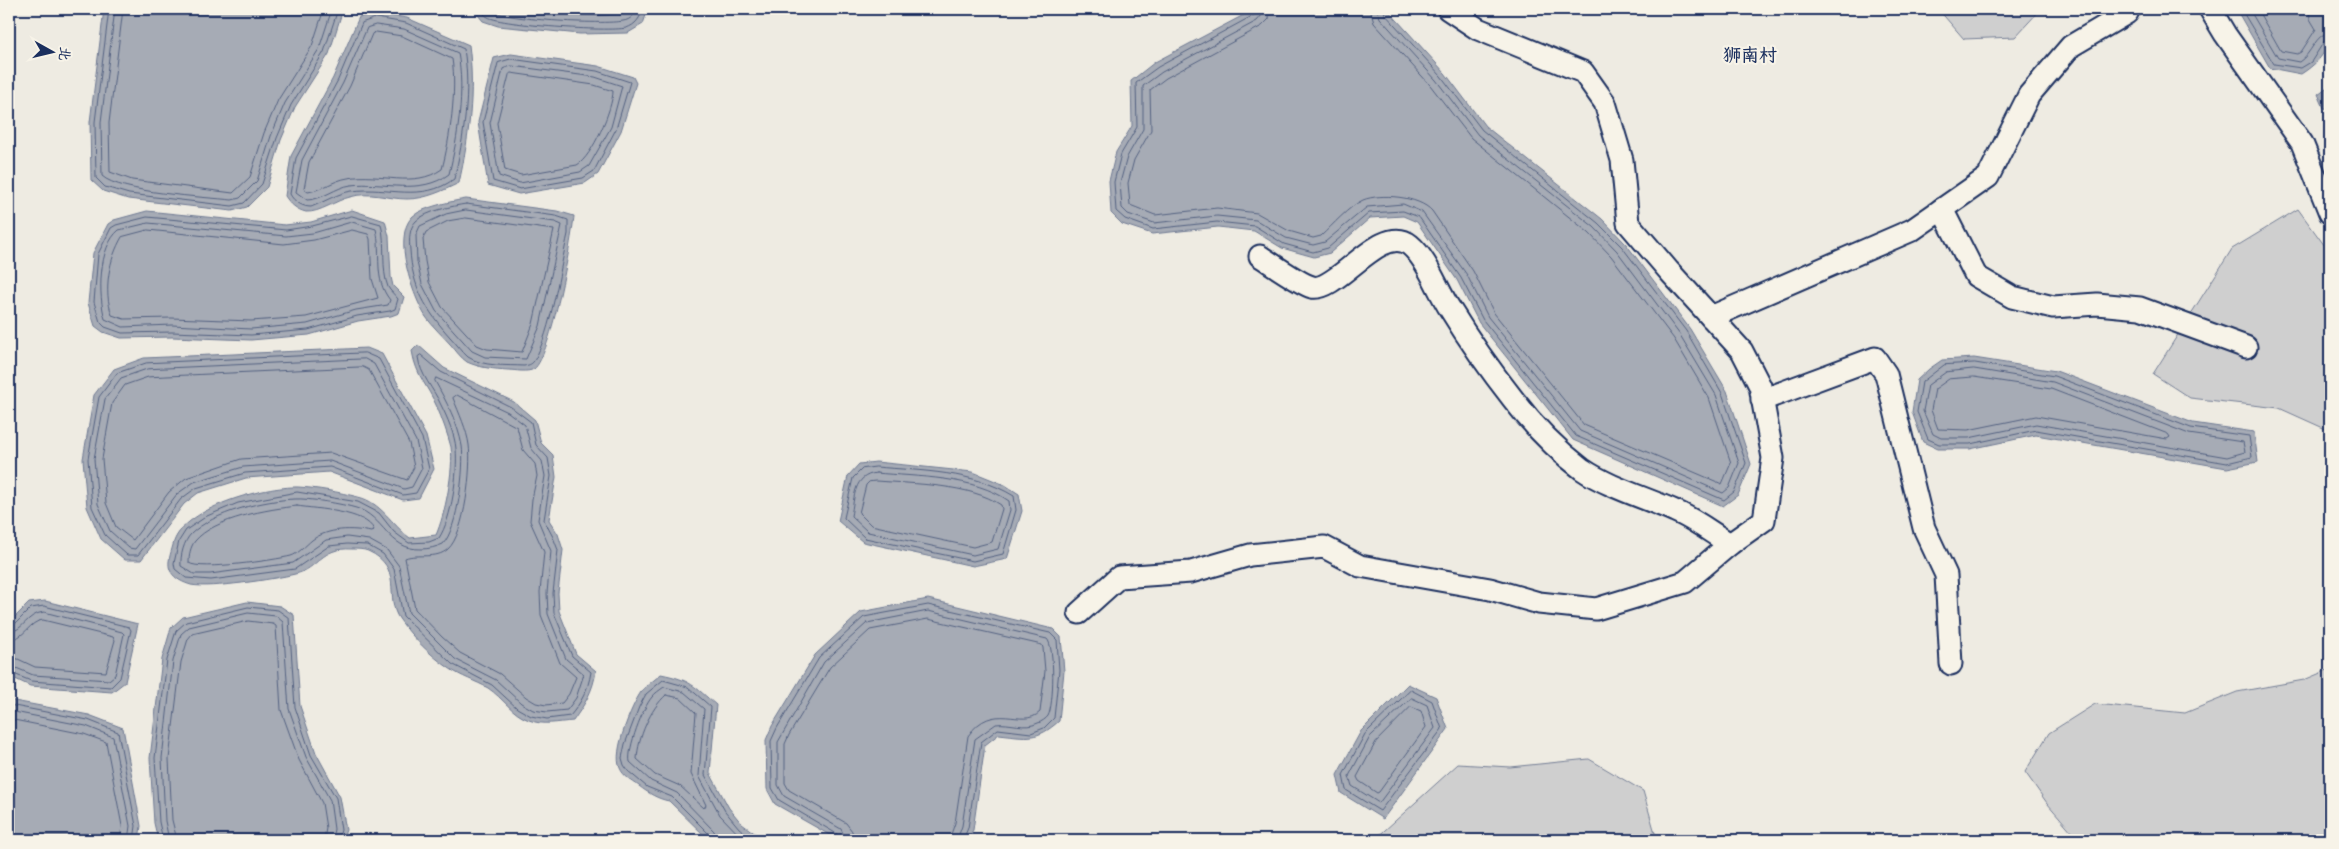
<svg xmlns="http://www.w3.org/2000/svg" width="2339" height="849" font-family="Mali,'LXGW WenKai TC',sans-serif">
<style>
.green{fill:#cfcfcf;stroke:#757f96}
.water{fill:#a6abb5;stroke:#6e7992}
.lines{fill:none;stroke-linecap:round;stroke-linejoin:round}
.shore{stroke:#536181;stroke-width:1}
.street-casing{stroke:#1b2f5e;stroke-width:25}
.street{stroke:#f7f3e8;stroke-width:21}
.labels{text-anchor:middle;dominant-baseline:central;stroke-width:4.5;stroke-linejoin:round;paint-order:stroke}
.quarter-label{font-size:18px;font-weight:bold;fill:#1b2f5e;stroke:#f7f3e8}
</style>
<rect width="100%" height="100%" fill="#eeebe2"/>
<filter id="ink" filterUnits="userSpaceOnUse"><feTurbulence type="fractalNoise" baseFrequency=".02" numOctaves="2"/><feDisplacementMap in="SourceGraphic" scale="10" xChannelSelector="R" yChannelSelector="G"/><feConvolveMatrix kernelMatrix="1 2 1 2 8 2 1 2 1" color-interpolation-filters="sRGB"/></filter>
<g filter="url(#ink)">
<!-- green -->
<g class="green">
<polygon points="1938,9 2041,9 2015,37 1964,39"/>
<polygon points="2298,209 2330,253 2330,431 2279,408 2190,398 2153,374 2232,249"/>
<polygon points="2330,669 2330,840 2079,840 2047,803 2025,772 2049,733 2095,704 2185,713 2237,692 2304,680"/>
<polygon points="1589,759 1643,791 1657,840 1374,840 1458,764 1510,767"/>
</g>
<!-- water -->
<g class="water">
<polygon points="104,9 343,9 329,54 295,107 281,140 267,187 247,207 232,211 128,199 103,191 91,180 90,122"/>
<polygon points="473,9 648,9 643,24 628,33 580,34 498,26 483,21"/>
<polygon points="1255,9 1387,9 1445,73 1485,126 1602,219 1626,244 1690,329 1727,391 1751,464 1738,495 1723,506 1573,440 1479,323 1457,280 1417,222 1403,216 1370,218 1330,253 1314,257 1282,248 1254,231 1218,227 1152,234 1122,224 1111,213 1109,181 1116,152 1132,126 1131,81 1155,62"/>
<path d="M2236 9H2327C2334 39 2328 57 2301 74L2270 68Z"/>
<path d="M375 13 407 18 469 45C475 91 469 138 459 183 442 191 426 199 407 199 388 199 369 191 350 197 336 200 320 213 306 212 297 210 290 204 285 196L291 156 333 78 359 17Z"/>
<polygon points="511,54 598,66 633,77 636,83 621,131 598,174 585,183 519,194 488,185 478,122 494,58"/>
<polygon points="2330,85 2330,109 2324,108 2318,94"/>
<path d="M466 199 557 211 574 216C572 239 551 356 534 369 527 373 515 370 508 370 494 369 480 368 467 362 461 358 456 351 451 345 443 336 433 327 426 317 413 297 392 237 412 217 422 207 453 201 466 199Z"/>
<polygon points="352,210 385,221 389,236 391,277 393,286 404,297 399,313 391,316 358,321 309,335 251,340 172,337 121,338 103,332 95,326 88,303 93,253 108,224 114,220 147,211 285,225 311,222"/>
<path d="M418 345 444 368 514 402 535 420 541 443 553 455 556 477 549 520 558 534 563 550 558 593 559 611 576 654 596 671C593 691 585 704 573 721 558 722 543 726 529 720 512 714 503 698 488 688 476 681 461 677 449 668 431 656 412 637 400 620 383 597 405 568 368 551 363 549 357 549 352 549 320 547 319 569 295 574 275 579 210 589 191 585 184 583 175 579 171 572 166 564 171 553 173 545 181 508 265 486 298 487 317 488 339 492 358 497 381 502 392 525 410 538L436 535C445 515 454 469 451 447 448 435 442 419 437 407 428 386 416 376 412 351Z"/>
<polygon points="367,348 382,354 426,436 434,469 419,498 403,500 329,472 246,478 198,493 184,504 141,560 125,560 101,539 87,507 83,459 94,395 114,369 144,358"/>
<polygon points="1974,358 2056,371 2193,423 2254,432 2258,462 2227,468 2036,435 1970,449 1938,449 1923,442 1912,412 1917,380 1929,369 1942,360"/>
<polygon points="876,462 973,472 1005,485 1019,494 1022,511 1007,559 973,566 863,542 838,521 848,476 859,464"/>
<path d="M928 599 1053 629 1061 637 1064 671 1059 721C1037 741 1027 737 999 734L985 745 973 830 967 840H840L835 838 775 804 767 789 766 740 772 726 815 655 861 612Z"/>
<polygon points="45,601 138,624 125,682 112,692 30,686 9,676 9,623 29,603"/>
<polygon points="247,602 280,606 294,615 300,706 316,753 340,797 346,830 342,840 158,840 154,823 150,758 162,659 171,628 183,617"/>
<path d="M661 674C691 680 694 686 716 705L710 773 729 808 742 824 764 840H709L669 801C658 799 648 793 639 786 632 781 623 776 620 768 612 752 632 705 641 692 646 685 655 680 661 674Z"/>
<polygon points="1408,684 1436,697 1448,729 1383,819 1341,793 1337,775 1361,731"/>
<polygon points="9,700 89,715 123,728 141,826 139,840 9,840"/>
</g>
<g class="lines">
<!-- shore -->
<g class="shore">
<polyline points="109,9 95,122 96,178 105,187 129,194 232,206 244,203 262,184 277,138 291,105 324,52 338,9"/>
<path d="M115 9 101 122 102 176C120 193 205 197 232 200L240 198 257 181 271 136 285 103 319 49 332 9"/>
<polyline points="123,9 109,123 110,172 132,180 233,193 250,177 264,133 278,100 312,46 324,9"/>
<path d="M480 9C482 12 484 15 488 17 502 25 608 32 626 28 636 25 640 18 643 9"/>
<path d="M488 9C498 20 605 25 623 21 631 20 634 15 636 9"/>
<path d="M514 9C533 11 619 22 628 9"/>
<polyline points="1257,9 1254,15 1158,67 1136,83 1137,127 1121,154 1114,182 1116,211 1125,219 1153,229 1217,222 1255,226 1284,244 1313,252 1328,248 1369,213 1403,211 1419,217 1461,278 1483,320 1576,436 1724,500 1734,492 1746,463 1722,393 1686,331 1622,247 1598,223 1482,130 1441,76 1385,14 1384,9"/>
<polyline points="1263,9 1262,15 1257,21 1162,72 1143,86 1143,129 1127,157 1120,183 1122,208 1128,214 1154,223 1217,216 1256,220 1286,238 1313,245 1325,242 1367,207 1403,204 1422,212 1467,275 1488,317 1580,431 1723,493 1729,488 1739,463 1716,395 1680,335 1617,251 1594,227 1478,135 1436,80 1380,18 1377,9"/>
<path d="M1270 9 1269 19 1262 26 1166 78 1150 90 1151 130 1134 160 1128 183 1130 205 1155 215 1217 208 1257 213 1289 231 1313 238 1321 236C1333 225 1348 207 1363 200 1380 193 1419 196 1432 211L1473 271 1494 313 1584 425 1722 484 1731 463 1709 398 1674 339 1611 256 1589 233 1471 138 1430 85 1374 23 1370 9"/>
<polyline points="2241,9 2274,64 2301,68 2311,62 2325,40 2330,39"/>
<path d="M2249 9 2278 58 2299 62C2312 54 2315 34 2330 32"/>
<polyline points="2257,9 2281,51 2297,54 2301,52 2316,29 2310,19 2309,9"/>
<path d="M376 18 406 23 464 49C471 91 464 138 454 179 422 203 388 186 352 191 338 193 324 202 311 207 303 207 294 202 290 194L296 158 338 80 362 23Z"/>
<path d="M376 25 404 29 458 53C465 92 458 137 449 174 420 196 384 181 351 185 336 187 322 200 307 200L296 192 302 160 343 83 367 28Z"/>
<path d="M376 32 402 36 452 59C457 90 450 139 442 169 414 189 380 172 348 178 334 180 322 190 308 192L304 189 309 162 350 86 372 34Z"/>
<polygon points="511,59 597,71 630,82 616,129 594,171 583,178 520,189 493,181 483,122 498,63"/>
<polygon points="512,66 595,77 622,86 611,127 589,166 580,172 520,183 499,176 490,123 503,69"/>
<path d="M511 73 594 85 613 91C613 108 592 157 577 165L521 175 505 170 497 123 509 75Z"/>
<path d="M466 204 556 216 568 220V234C560 268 551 332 534 361 531 365 528 365 524 366 507 365 483 367 468 357 462 352 456 343 450 337 426 310 412 287 410 250 409 240 409 228 416 221 426 211 453 206 466 204Z"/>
<polygon points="466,210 555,222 562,225 540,326 526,359 485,357 472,351 436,311 422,284 417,262 416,235 420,226 446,214"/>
<path d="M352 216 381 224C386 243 381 270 388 287 390 291 395 295 398 299L395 309 390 311 357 316 308 330 251 335 172 332 122 333 105 327 100 322 94 302 98 254 111 228 116 225 147 217 286 230 312 226Z"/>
<polygon points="466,218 554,230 533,324 522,352 487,349 477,345 442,307 429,282 425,261 423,239 426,232 448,221"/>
<path d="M352 222 376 229C382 254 373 279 390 300L388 305 356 310 307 324 251 329 172 325 123 327 105 319C98 295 98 247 119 230L148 223 286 236 313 233Z"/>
<path d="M148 230 284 244 314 240 352 230 368 234 370 239 372 279 378 298 306 317 251 321 172 318 124 319 112 315C103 290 109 259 122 237Z"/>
<polygon points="365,353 379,359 422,438 429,469 416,493 403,495 330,467 245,473 196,488 181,499 138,555 127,555 105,535 92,507 88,459 99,397 117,373 146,363"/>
<path d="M421 355 441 372 511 407 531 422 536 445 548 458 551 476 544 520 553 537 558 550 553 593 554 613 572 656 591 672C588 690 581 703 570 716L547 719 531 716 517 708 492 685 452 664 403 616 394 569 383 554 367 545 347 544 329 546 295 569 211 580 186 578 175 569 174 563 179 541 186 530 207 516 238 503 297 492 358 502 379 513 394 532 409 543 429 542 439 538C452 518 458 473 456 449 455 435 447 417 441 405 434 389 420 375 418 357Z"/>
<polygon points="365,359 374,364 416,441 422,468 412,487 404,489 330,461 243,467 194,482 177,494 135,549 129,548 110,531 98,504 94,459 105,399 121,378 147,369"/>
<polygon points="1975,363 2054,376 2191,428 2249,436 2252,457 2227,463 2036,430 1970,444 1939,444 1928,439 1917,412 1922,382 1944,365"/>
<polygon points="363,367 369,370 409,443 414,467 407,480 331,453 241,459 186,478 169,492 133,540 116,527 106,503 102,459 112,403 125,385 148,377"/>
<polygon points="1974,369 2053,382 2189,434 2243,442 2245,452 2227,457 2036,424 1969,438 1941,438 1933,434 1923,411 1928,385 1946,372"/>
<polygon points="1974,377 2051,389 2168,434 2170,437 2167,439 2036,416 1968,430 1938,429 1931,410 1935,389 1949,379"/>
<path d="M436 378 508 412 525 425 531 448 542 461 545 476 538 520 551 551 547 593 548 614 566 659 584 674 576 698 567 710 547 712 533 710 521 703 496 680 455 659 409 613 399 566 387 550 369 540 347 537 326 540 293 563 210 574H194L181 566C180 556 184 541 191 534 213 512 265 500 295 499 308 498 343 504 356 508 384 516 388 550 421 549 429 549 436 547 443 544 458 528 465 467 462 446 458 423 446 401 435 381Z"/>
<path d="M457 395 517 427 523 450 535 464 537 476 532 499 530 521 544 552 540 592 541 615 560 663 576 677 569 694 562 703 546 705 536 703 526 697 500 674 460 653 442 637 415 609 405 558C418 553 436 560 448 549 465 534 472 467 469 445 467 430 459 413 453 398Z"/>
<path d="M876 467C922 471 973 471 1014 496L1016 510 1003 554 973 561 865 538 844 518 853 478 862 469Z"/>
<path d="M876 473C917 477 974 476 1009 501L1010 510 998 549 973 555 868 532 851 516C855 496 853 476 876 473Z"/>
<path d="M876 481C914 484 970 484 1001 505L1002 509 992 542 973 547 871 525 859 513 866 485 869 482Z"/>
<path d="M297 506C316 509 366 511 374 530L371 532C352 528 328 528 312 540 306 545 298 554 291 556 275 560 200 571 189 563 189 556 190 547 195 541 214 518 269 509 297 506Z"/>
<polyline points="9,626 14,625 31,608 44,606 129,627 131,630 120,678 111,687 31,681 9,672"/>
<path d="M9 632C24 631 26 614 44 612L122 632 124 634 115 675 109 680 33 675 9 665"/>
<path d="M9 640C25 639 29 621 43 620L113 637 115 640 106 672 35 667 18 659 9 658"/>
<polygon points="1411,690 1432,701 1442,729 1380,811 1346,790 1343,775 1365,734"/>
<path d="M666 695 680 698 696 713 691 774 706 805 704 808 680 786 655 775 637 759C638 738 650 709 666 695Z"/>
<polygon points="1412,698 1427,705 1435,728 1379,803 1352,786 1349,776 1370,737"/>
<polyline points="9,705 88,720 118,732 136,826 134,840"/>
<polygon points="1411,707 1421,711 1426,727 1379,792 1377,793 1359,781 1357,777 1376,742"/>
<polyline points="9,711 86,726 113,737 130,826 128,840"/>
<polyline points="9,719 84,734 106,742 122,826 120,840"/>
<polyline points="163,840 159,822 155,758 167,660 176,631 186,622 248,607 278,610 289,618 295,707 311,755 336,798 341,830 338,840"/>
<polyline points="169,840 165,821 162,758 173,661 181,634 189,627 248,613 276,616 283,622 289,709 306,757 330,800 334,829 332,840"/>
<polyline points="177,840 172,820 169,759 181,662 188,639 192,634 248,621 273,624 276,626 281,710 299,760 322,803 326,828 324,840"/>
<polyline points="711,840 710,835 672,797 647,787 628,771 624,765 622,758 625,744 639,707 646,694 663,680 688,687 711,707 705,775 725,811 739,828 754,840"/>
<path d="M717 840 714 831 677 793 651 781 630 762C627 749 643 707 652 697 655 693 660 690 664 687L684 692 704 709 699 776 720 815 744 840"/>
<polyline points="839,840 837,834 779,800 772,788 771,741 777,728 819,658 864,617 928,605 1050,633 1057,640 1059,670 1054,718 1044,728 1031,733 998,729 981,742 968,828 963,840"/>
<path d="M846 840 841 829 784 796 778 785V742L824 662 867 623 928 611 1047 639C1055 646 1054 706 1048 716 1046 719 1041 722 1038 723 1025 730 1010 722 996 724L975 739 962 826 957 840"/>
<path d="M853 840 852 831 846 823 789 790 785 783V744L789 735 830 667 870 630 928 619 1042 645 1043 648 1045 671 1040 712C1022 730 993 699 968 736L955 823 949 840"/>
</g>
<!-- street casing -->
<g class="street-casing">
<g id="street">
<polyline points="2210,9 2225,34 2302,143 2330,213"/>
<polyline points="1942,209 1976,276 2012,297 2053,307 2097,304 2140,308 2246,347"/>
<path d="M1260 256C1271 263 1300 284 1312 287 1337 293 1381 222 1410 245 1427 259 1438 291 1450 309 1469 340 1491 371 1513 399 1532 424 1557 450 1582 469 1608 487 1646 498 1675 511 1694 519 1712 533 1730 544"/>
<polyline points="1711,317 1912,230 1988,177 2029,95 2071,46 2127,13 2129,9"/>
<polyline points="1762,400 1875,358 1886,374 1924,528 1946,575 1951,664"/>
<polyline points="1079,613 1119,577 1191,572 1250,555 1324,547 1360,566 1490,589 1539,603 1596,609 1685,582 1730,544 1764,520 1773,458 1760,386 1742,351 1669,271 1628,223 1622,160 1605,103 1583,72 1478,29 1448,9"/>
</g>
</g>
<!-- street -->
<use href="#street" class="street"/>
</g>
</g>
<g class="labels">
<!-- quarter labels -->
<g class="quarter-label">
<text x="1750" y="54">狮南村</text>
</g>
</g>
<!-- margin -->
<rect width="2339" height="849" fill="none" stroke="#f7f3e8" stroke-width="30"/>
<rect x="15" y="15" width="2309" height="819" fill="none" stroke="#1b2f5e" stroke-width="2" filter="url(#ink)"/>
<!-- north arrow -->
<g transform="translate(52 52) rotate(98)" stroke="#f7f3e8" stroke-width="4" paint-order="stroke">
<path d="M0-4L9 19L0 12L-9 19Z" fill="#1b2f5e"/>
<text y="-8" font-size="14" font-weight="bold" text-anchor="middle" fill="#1b2f5e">北</text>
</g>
</svg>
